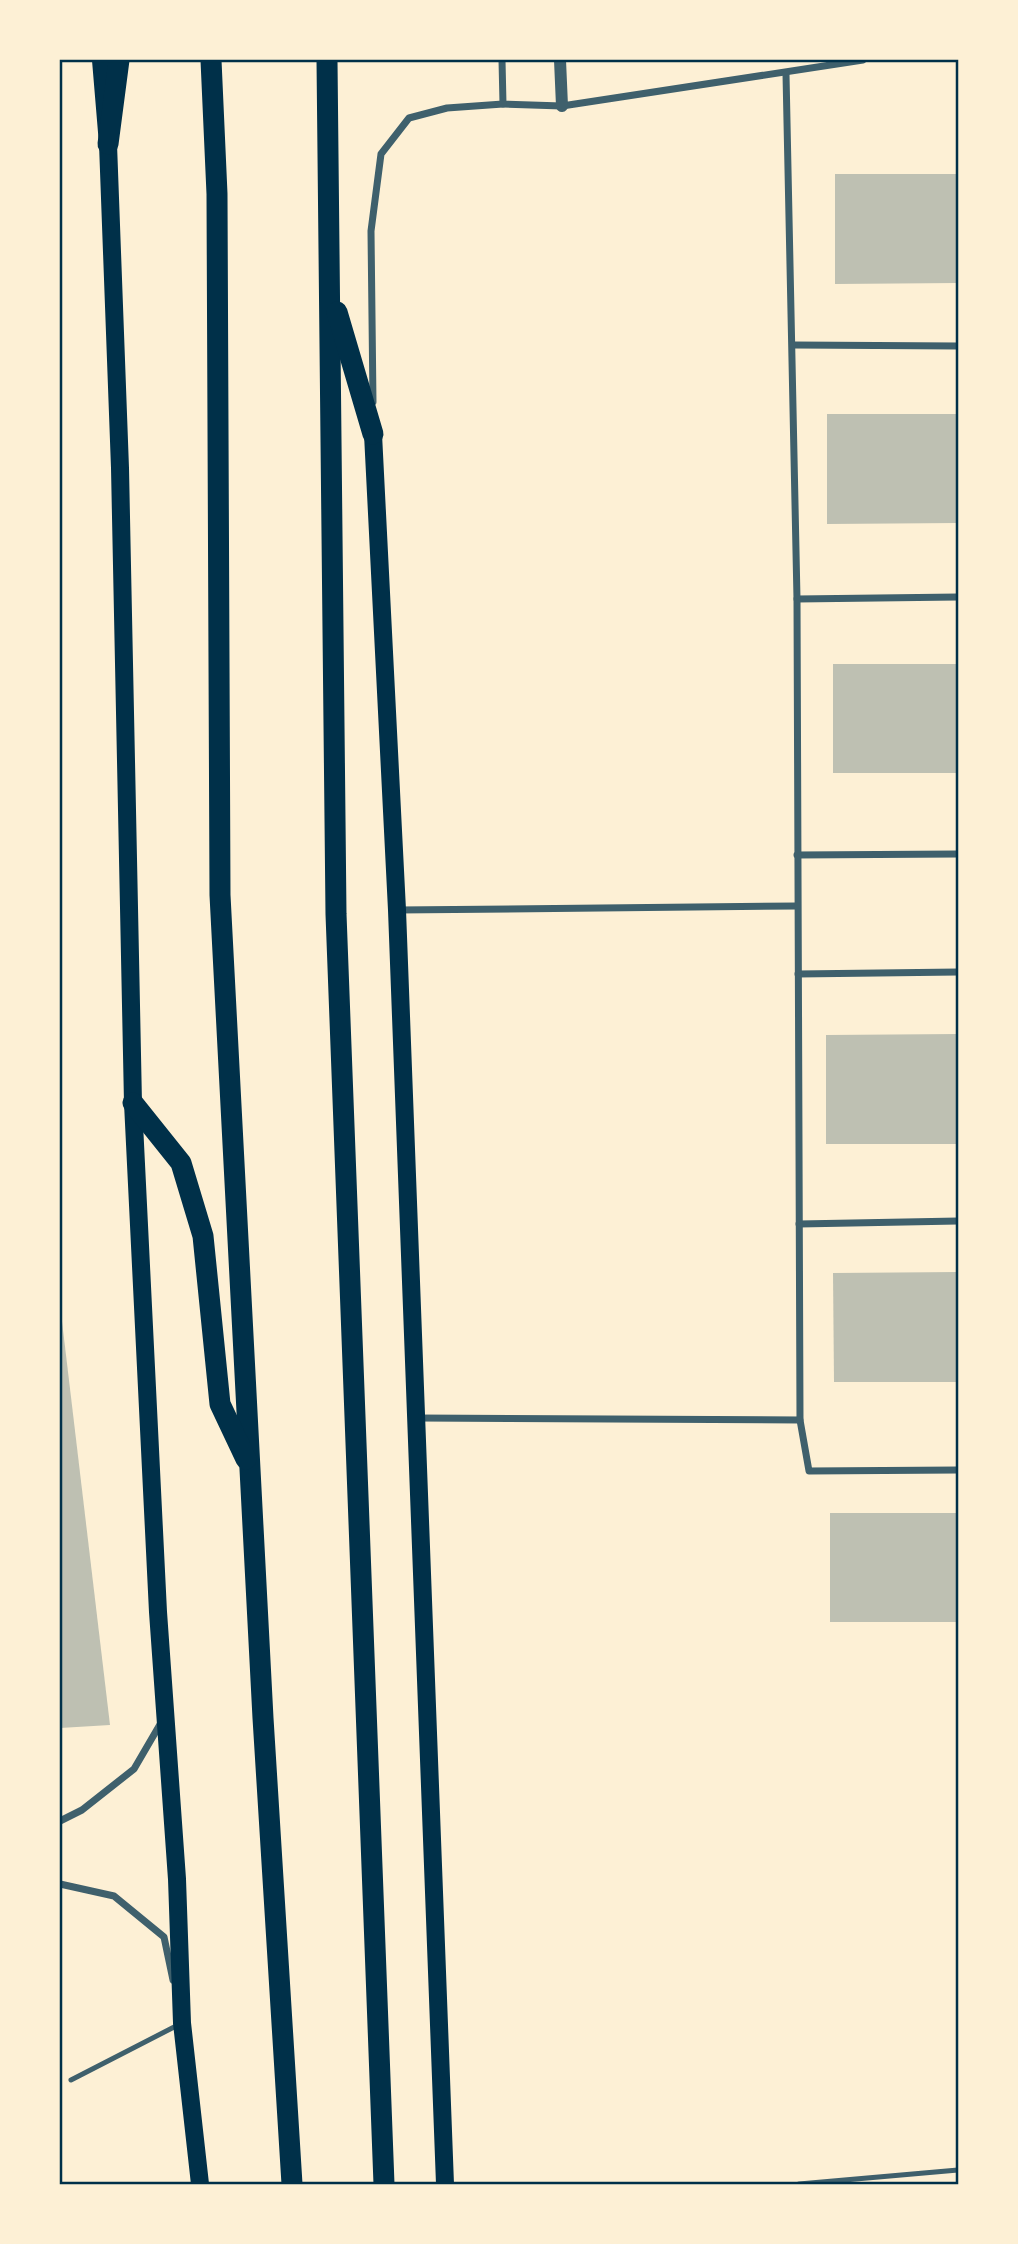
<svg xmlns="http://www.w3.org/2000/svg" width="1018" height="2244" font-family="'PT Sans Narrow',sans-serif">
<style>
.building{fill:#bec0b2}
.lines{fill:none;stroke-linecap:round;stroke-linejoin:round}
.service{stroke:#3f606c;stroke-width:5}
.minor{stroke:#3f606c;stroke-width:7}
.tertiary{stroke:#3f606c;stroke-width:12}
.primary{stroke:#003049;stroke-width:18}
.motorway{stroke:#003049;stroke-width:21}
.neatline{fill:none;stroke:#003049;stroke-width:2.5}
</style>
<rect width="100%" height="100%" fill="#fdf0d5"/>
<!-- building -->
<g class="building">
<polygon points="835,174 958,174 958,283 835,284"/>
<polygon points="827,414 958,414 958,523 827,524"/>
<rect x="833" y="664" width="125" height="109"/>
<polygon points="958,1034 958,1144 826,1144 826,1035"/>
<polygon points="958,1272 958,1382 834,1382 833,1273"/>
<polygon points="60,1313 61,1313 110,1725 60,1728"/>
<rect x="830" y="1513" width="128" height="109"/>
</g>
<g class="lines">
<!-- service -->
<g class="service">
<polyline points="71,2080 178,2025"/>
<polyline points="799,2184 958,2170"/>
</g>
<!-- minor -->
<g class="minor">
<polyline points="502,60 503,104 562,106 863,60"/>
<polyline points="794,345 958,346"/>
<polyline points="373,402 371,231 381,154 409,118 447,108 503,104"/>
<polyline points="797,599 958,597"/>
<polyline points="797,855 958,854"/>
<polyline points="398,910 797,906"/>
<polyline points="798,974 958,972"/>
<polyline points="799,1224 958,1221"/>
<polyline points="417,1418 800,1420 797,599 786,74"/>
<polyline points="800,1420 809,1471 958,1470"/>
<polyline points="60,1821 82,1810 134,1769 162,1721"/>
<polyline points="60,1884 114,1896 164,1937 173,1980"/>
</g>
<!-- tertiary -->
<polyline class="tertiary" points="560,60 562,106"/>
<!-- primary -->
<g class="primary">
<polyline points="101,60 108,144 120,468 133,1103 158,1612 177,1879 182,2023 200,2184"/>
<polyline points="373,434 397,910 445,2184"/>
</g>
<!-- motorway -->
<g class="motorway">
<polyline points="211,60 217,194 220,895 263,1718 292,2184"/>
<polyline points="327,60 336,914 384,2184"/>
<polyline points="108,144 119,60"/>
<polyline points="337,312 373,434"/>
<polyline points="133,1103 181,1163 203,1236 220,1404 246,1459"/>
</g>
</g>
<!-- border -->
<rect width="1018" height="2244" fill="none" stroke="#fdf0d5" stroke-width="122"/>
<rect x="61" y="61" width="896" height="2122" class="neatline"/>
</svg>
